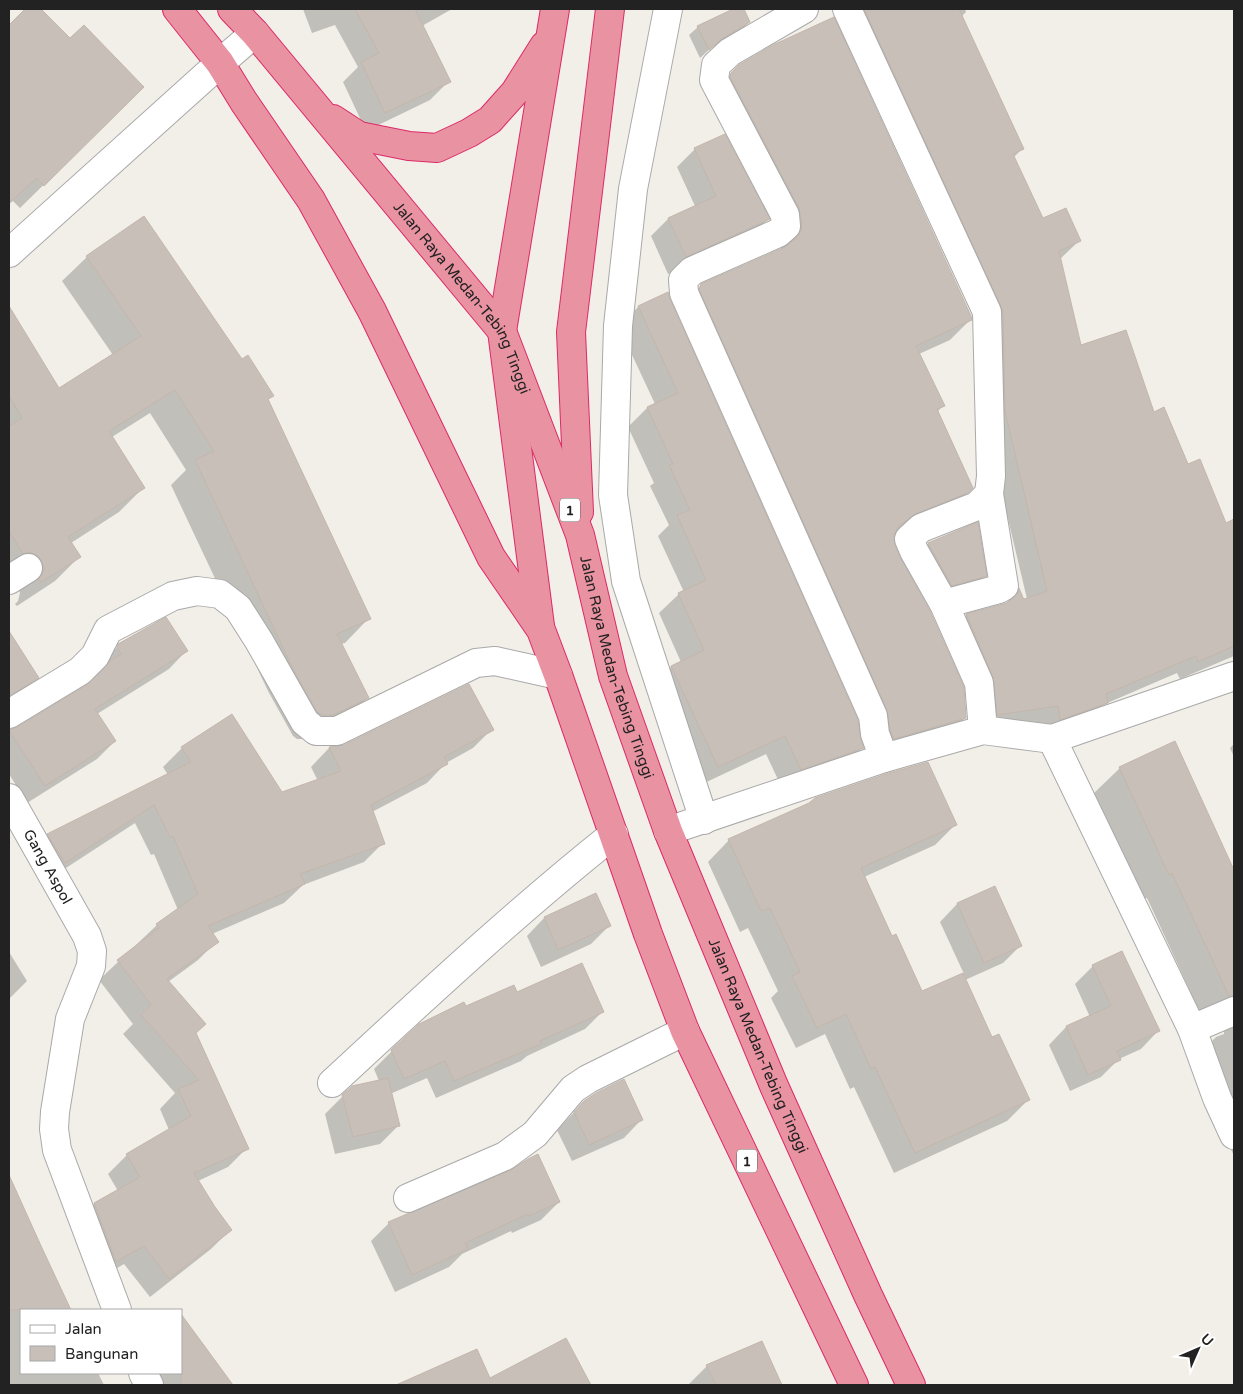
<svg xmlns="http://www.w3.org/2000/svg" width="1243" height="1394" font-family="'Varela Round',sans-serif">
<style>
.shadow{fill:#0003}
.building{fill:#c7bfb8;stroke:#c4b6ab}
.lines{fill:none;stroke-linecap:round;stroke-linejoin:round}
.street-casing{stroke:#a9a9a9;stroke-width:30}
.highway-casing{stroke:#dc2a67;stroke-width:30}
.street{stroke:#fff;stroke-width:28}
.highway{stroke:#e892a2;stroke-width:28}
.labels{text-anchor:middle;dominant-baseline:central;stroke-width:4;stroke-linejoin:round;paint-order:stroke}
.shield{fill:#fff;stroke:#646464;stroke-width:1}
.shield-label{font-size:14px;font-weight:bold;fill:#222}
.street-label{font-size:15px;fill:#222;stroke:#fff}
</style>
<rect width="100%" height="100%" fill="#f2efe9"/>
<!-- shadow -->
<g class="shadow">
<polygon points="27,9 40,9 70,39 119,111 20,208 13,201 9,204 9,27"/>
<polygon points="303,9 452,9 422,26 449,81 430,100 366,131 343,82 358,67 335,25 312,33"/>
<polygon points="736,9 742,9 749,22 740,31 712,47 700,58 689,35 698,27"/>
<polygon points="844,9 965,9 966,12 961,17 1023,148 1013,158 1043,220 1080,240 1059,260 1080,347 1153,413 1225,525 1229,523 1234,536 1234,656 1180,679 1177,673 1105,704 1088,721 979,732 976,696 948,634 966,615 1004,605 1019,590 1024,601 1027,599 987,430 985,330"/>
<polygon points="732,74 970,320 950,340 919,354 943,406 937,412 972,488 947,512 894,533 893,545 965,718 945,738 874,758 868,730 681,306 702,285 781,250 779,228 711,94"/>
<polygon points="695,149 768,219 750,237 668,274 651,236 668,219 695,206 677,167"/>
<polygon points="144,218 242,361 272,396 267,400 369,618 345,643 341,644 367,698 343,722 308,739 297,739 293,736 268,691 171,485 186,470 150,413 112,437 143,488 119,512 71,543 79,557 55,581 17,606 15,604 18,601 20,593 17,584 9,578 9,308 59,390 113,355 62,281 87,257"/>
<polygon points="667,294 862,748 843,767 782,788 766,754 698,786 652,686 671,667 681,662 659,613 679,594 684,592 658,536 669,525 650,486 654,483 628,427 647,408 655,404 619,327 638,307"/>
<polygon points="977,524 985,576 967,594 934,603 911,562 928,544"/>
<polygon points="9,634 37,678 19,695 9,702"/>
<polygon points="119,645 186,651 169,669 97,714 115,741 97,759 27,803 9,774 9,732 18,729 86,687 103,670 100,666 101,664"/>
<polygon points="492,729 473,748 446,763 427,783 372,812 383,843 364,862 303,885 284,903 212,934 217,941 198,960 168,982 195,1033 247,1148 228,1167 198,1181 230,1230 211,1249 150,1297 124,1264 97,1280 75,1223 94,1204 118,1191 108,1174 127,1155 169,1130 160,1109 175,1093 123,1034 133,1024 99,980 157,925 178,910 154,854 151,855 135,823 46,881 29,854 48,835 168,775 163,767 182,748 281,793 318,781 311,767 329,748"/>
<polygon points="1174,743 1234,872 1234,1156 1191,1062 1216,1037 1224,1034 1224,1031 1218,1023 1204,1021 1147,898 1143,899 1094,793 1120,768"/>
<polygon points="1234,744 1234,757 1230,748"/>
<polygon points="956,824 935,845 864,877 891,937 922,993 964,974 940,922 957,904 994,888 1021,945 1003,963 965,980 991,1039 1028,1100 1007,1121 894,1173 854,1087 850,1089 825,1034 796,1048 771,998 778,991 748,928 740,932 708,862 729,840"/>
<polygon points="544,918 609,926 591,944 541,967 527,936"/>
<polygon points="9,952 27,981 9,999"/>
<polygon points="1093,966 1158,1031 1141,1049 1119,1059 1101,1077 1070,1091 1049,1045 1066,1027 1090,1017 1075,984"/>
<polygon points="516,993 603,1011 585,1029 527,1056 521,1061 436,1098 427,1078 390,1094 398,1126 380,1144 335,1154 325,1114 343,1096 379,1081 374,1069 392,1051 466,1008"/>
<polygon points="584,1102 641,1120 624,1138 572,1161 557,1130"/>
<polygon points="512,1171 559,1202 541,1220 512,1233 511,1231 462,1254 449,1267 395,1292 371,1241 389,1223"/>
<polygon points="9,1180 69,1310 21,1310 21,1373 98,1373 104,1385 9,1385"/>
<polygon points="195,1334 231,1385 139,1385 145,1373 181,1373"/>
<polygon points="566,1340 589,1385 418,1385 434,1369 490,1380"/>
<polygon points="761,1342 780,1385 688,1385 707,1366"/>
</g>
<!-- building -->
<g class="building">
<polygon points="25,9 41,9 70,38 84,25 144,87 44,186 37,178 9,203 9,25"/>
<polygon points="355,9 415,9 451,82 385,113 361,62 379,53"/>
<polygon points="733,9 744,9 750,22 722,39 709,50 697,26"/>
<polygon points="864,9 959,9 1024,149 1013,154 1043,218 1066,208 1081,241 1059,251 1081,345 1126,330 1154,412 1164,407 1188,464 1200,459 1226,523 1234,519 1234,646 1198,662 1196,656 1106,694 1108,703 1060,720 1058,706 997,715 993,677 966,614 1007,603 1018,593 1019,588 1024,600 1024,599 1047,591 1005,411 1003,311"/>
<polygon points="834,17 971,316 972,320 916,346 945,406 937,409 973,488 968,493 915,514 898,527 894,536 895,545 900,557 930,611 964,687 966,718 894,739 890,730 887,710 699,289 701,284 785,247 797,237 801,231 802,225 799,208 730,77 731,73 739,65 773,45"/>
<polygon points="725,134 770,219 686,257 668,218 716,196 694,148"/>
<polygon points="144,216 242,359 248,355 274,396 268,399 371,619 337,634 369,698 333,715 322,715 317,712 292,667 195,460 214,451 175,390 109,431 145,488 68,537 81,557 41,582 39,578 42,575 44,568 41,559 35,554 28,552 23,554 9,531 9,426 22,418 9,396 9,306 59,388 141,336 86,256"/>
<polygon points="668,292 670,299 858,720 860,736 864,748 801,770 785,736 718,767 671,666 704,650 678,593 706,580 677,515 690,510 669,465 673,464 647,407 678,393 638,306"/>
<polygon points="978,522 987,576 952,586 928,543"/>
<polygon points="166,617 188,651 95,709 116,741 45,786 9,730 17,727 88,684 110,661 121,654 117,647 118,644"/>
<polygon points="9,631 39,678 9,696"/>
<polygon points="469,684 494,730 444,757 448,764 371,805 385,844 300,874 305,884 208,926 219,942 167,979 206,1024 196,1033 249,1149 194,1173 215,1207 232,1230 169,1279 144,1246 116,1262 94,1203 140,1177 126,1154 191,1116 178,1089 199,1080 141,1015 151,1005 117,960 159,928 156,924 198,894 173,836 170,837 154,805 65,863 47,834 191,762 181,747 232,714 282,792 341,771 329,747 344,745"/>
<polygon points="1175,741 1234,870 1234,996 1229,996 1172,873 1169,875 1119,767"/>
<polygon points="928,762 957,825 861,868 892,936 896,934 922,991 963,973 992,1037 999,1034 1030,1100 915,1153 875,1067 871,1069 846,1014 817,1028 792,976 800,972 770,908 761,911 728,839 809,803 815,798 889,773"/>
<polygon points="995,886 1022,946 984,963 957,903"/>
<polygon points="596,893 611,926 558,950 544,917"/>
<polygon points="1122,951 1160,1031 1117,1051 1121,1060 1088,1075 1066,1026 1111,1006 1092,965"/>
<polygon points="582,963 604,1012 540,1041 541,1044 454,1081 445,1061 404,1079 391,1050 419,1024 464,1002 466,1006 514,985 517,992"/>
<polygon points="388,1078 400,1126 353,1137 342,1095 352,1086"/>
<polygon points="624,1079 643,1120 589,1145 574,1112 584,1101 596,1093"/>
<polygon points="538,1154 560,1202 529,1216 528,1214 465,1243 468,1249 412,1275 388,1222 511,1170 528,1159"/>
<polygon points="9,1175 42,1248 71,1310 9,1310"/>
<polygon points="181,1314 233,1385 181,1385"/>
<polygon points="566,1338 591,1385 396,1385 477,1349 490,1378"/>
<polygon points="762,1341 782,1385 716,1385 706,1365"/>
</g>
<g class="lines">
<!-- street casing -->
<g class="street-casing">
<g id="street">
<polyline points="668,9 633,189 618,326 613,495 626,581 704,820"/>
<polyline points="804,9 730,52 716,65 714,80 785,215 786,226 778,233 692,271 683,280 684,293 873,716 875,734 884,758"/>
<polyline points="847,9 987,312 991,476 989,494 1004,586 999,589 944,604"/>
<polyline points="9,253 220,63 255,33"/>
<polyline points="9,580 28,568"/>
<polyline points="9,714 80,671 95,656 108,630 173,596 197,591 220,594 238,608 259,641 305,722 316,731 337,731 476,663 495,661 558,675"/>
<polyline points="983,730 979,683 944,604 914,551 909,539 921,528 977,506 989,494"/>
<polyline points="1052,739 1192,1029 1217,1098 1234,1135"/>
<path id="s1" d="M9 798 87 936 92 951 91 966 70 1019 55 1112 54 1129 57 1150 117 1310"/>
<polyline points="668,831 884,758 983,730 1052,739 1234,676"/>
<polyline points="1192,1029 1234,1011"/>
<path d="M332 1083C424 998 516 912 614 834"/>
<polyline points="408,1198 505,1156 535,1134 573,1089 588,1079 685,1031"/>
<polyline points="143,1373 149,1385"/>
</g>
</g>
<!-- highway casing -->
<g class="highway-casing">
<g id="highway">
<polyline points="177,9 220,63 244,102 311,200 372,311 491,557 541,630 558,675 648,934 685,1031 854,1385"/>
<path id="s2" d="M232 9 255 33 502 331 580 535 613 676 668 831 774 1086 868 1295 911 1385"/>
<polyline points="333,119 359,136 409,146 437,148 469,133 490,120 515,92 544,46"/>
<polyline points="579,512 571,332 610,9"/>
<polyline points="540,626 502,331 555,9"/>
</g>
</g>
<!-- street -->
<use href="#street" class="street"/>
<!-- highway -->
<use href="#highway" class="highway"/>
</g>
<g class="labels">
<!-- shield labels -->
<g class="shield">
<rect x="560" y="498.5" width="20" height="23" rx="4"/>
<rect x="737" y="1149.5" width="20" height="23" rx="4"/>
</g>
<g class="shield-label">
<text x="570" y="510">1</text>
<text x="747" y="1161">1</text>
</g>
<!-- street labels -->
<g class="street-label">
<text stroke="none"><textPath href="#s2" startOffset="371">Jalan Raya Medan-Tebing Tinggi</textPath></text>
<text stroke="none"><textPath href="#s2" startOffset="776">Jalan Raya Medan-Tebing Tinggi</textPath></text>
<text stroke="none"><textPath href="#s1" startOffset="79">Gang Aspol</textPath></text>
<text stroke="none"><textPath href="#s2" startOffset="1181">Jalan Raya Medan-Tebing Tinggi</textPath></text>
</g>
</g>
<!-- border -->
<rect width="1243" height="1394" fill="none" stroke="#222222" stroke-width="20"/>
<!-- legend -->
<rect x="20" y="1309" width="162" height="65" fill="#ffffff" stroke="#a7a7a7"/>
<rect x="30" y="1325" width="25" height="8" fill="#ffffff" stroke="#a7a7a7"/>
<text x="65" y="1334" font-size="15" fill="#222222">Jalan</text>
<rect x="30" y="1346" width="25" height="15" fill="#c7bfb8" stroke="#a7a7a7"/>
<text x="65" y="1359" font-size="15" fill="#222222">Bangunan</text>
<!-- north arrow -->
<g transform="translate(1198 1349) rotate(45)" stroke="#ffffff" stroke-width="4" paint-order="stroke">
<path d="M0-4L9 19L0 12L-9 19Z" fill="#222222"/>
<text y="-8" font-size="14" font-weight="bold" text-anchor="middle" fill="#222222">U</text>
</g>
</svg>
